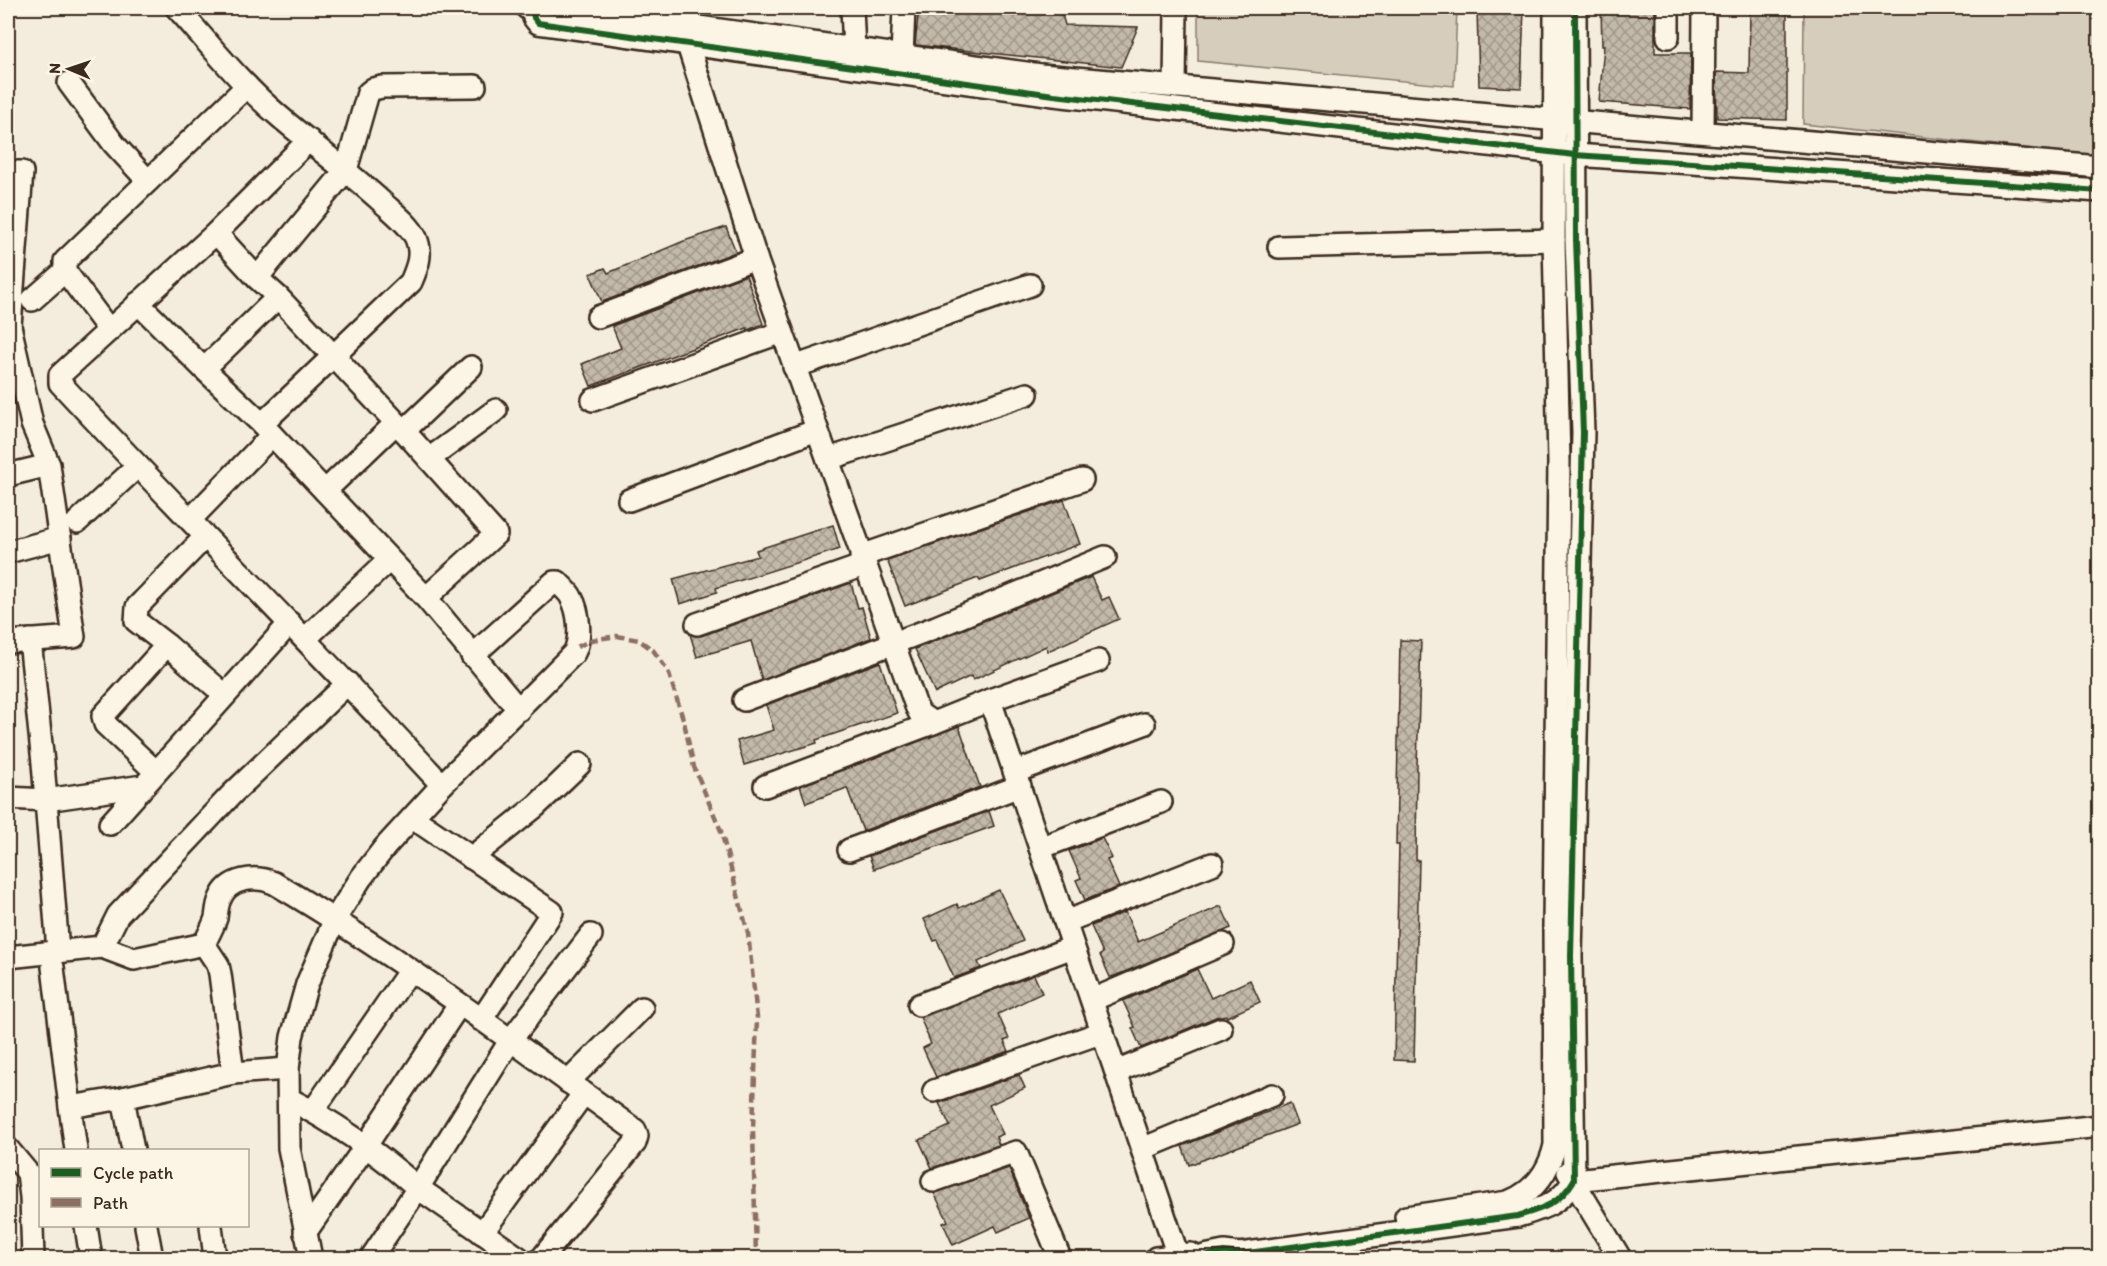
<svg xmlns="http://www.w3.org/2000/svg" width="2107" height="1266" font-family="Itim,sans-serif">
<style>
.green{fill:#d6cdbd;stroke:#887c6e;stroke-width:1.5}
.building{fill:url(#building-cross-hatch);stroke:#3b2a1e;stroke-width:1.5}
.lines{fill:none;stroke-linecap:round;stroke-linejoin:round}
.minor-casing{stroke:#3b2a1e;stroke-width:26}
.minor{stroke:#fcf5e5;stroke-width:21}
.quiet{stroke:#8d6e63;stroke-width:4.5;stroke-dasharray:9 4.5;stroke-linecap:butt}
.cycleway-casing{stroke:#fcf5e5;stroke-width:10}
.cycleway{stroke:#1b5e20;stroke-width:6}
</style>
<defs>
<pattern id="building-cross-hatch" width="8" height="8" patternUnits="userSpaceOnUse" patternTransform="scale(1.5)"><rect width="8" height="8" fill="#c3b9aa"/><path d="M0 0l8 8M0 8l8-8" fill="none" stroke="#a0978a"/></pattern>
</defs>
<rect width="100%" height="100%" fill="#f4eddd"/>
<filter id="ink" filterUnits="userSpaceOnUse"><feTurbulence type="fractalNoise" baseFrequency=".0167" numOctaves="2"/><feDisplacementMap in="SourceGraphic" scale="12" xChannelSelector="R" yChannelSelector="G"/><feConvolveMatrix kernelMatrix="1 2 1 2 8 2 1 2 1" color-interpolation-filters="sRGB"/></filter>
<g filter="url(#ink)">
<!-- green -->
<g class="green">
<polygon points="1198,8 1457,8 1454,86 1198,61"/>
<polygon points="1804,8 2099,8 2099,156 1803,124"/>
</g>
<!-- building -->
<g class="building">
<polygon points="919,8 1060,8 1065,25 1138,27 1121,67 915,45"/>
<polygon points="1477,8 1524,8 1521,88 1479,86"/>
<polygon points="1601,8 1655,8 1655,53 1691,53 1690,109 1599,102 1604,46 1602,46"/>
<polygon points="1750,8 1787,8 1787,120 1717,118 1716,72 1749,73"/>
<polygon points="726,227 736,252 602,302 590,274 605,268 608,273 684,241"/>
<polygon points="746,275 763,324 748,330 747,328 591,386 582,364 621,348 612,326"/>
<polygon points="1064,500 1080,544 980,581 978,578 905,606 887,560"/>
<polygon points="833,525 840,549 716,588 717,592 680,604 673,579 758,556 756,550"/>
<polygon points="1091,577 1102,600 1109,597 1119,619 1048,651 1046,646 973,680 971,676 935,693 915,649"/>
<polygon points="851,583 858,608 862,607 871,638 762,680 751,641 697,657 690,634 701,636"/>
<polygon points="1400,640 1421,641 1417,766 1416,860 1419,860 1414,1061 1394,1060 1399,845 1396,845"/>
<polygon points="880,662 897,713 816,740 817,743 744,765 737,741 774,730 766,705"/>
<polygon points="959,726 980,787 863,831 847,788 806,803 800,786"/>
<polygon points="989,811 994,826 874,869 869,856"/>
<polygon points="1102,838 1112,858 1107,860 1119,887 1085,900 1076,880 1081,878 1069,851"/>
<polygon points="999,890 1023,941 978,962 981,968 954,978 937,940 934,941 924,919 957,904 959,908"/>
<polygon points="1221,906 1231,928 1112,977 1110,977 1100,955 1103,953 1091,926 1125,912 1138,942"/>
<polygon points="1197,969 1211,998 1250,980 1260,1002 1227,1017 1226,1015 1216,1017 1141,1048 1132,1028 1135,1027 1123,1001"/>
<polygon points="1034,975 1042,993 998,1014 1009,1039 1004,1041 1009,1051 936,1077 923,1048 931,1044 920,1017"/>
<polygon points="1019,1075 1025,1088 989,1105 1003,1134 996,1137 999,1145 932,1168 919,1140 950,1126 939,1103"/>
<polygon points="1290,1103 1298,1124 1189,1165 1182,1146"/>
<polygon points="1009,1168 1029,1218 998,1232 995,1226 953,1245 943,1223 948,1221 934,1193"/>
</g>
<g class="lines">
<!-- minor casing -->
<g class="minor-casing">
<g id="minor">
<path d="M177 8C210 45 242 85 280 117 314 146 349 172 382 202 394 213 409 224 416 238 423 254 417 268 411 282L262 424 272 435"/>
<polyline points="527,8 533,12 534,18 538,23 1054,95 1575,155 2100,191"/>
<polyline points="563,8 1041,75 2100,167"/>
<polyline points="691,8 688,45 756,258 916,706 920,714 933,723 990,700 1178,1256"/>
<polyline points="852,8 854,50"/>
<polyline points="1668,37 1668,8"/>
<polyline points="902,57 904,8"/>
<polyline points="69,83 114,144 148,181"/>
<polyline points="1175,87 1176,8"/>
<polyline points="1703,132 1704,8"/>
<path d="M309 140 216 233 60 375V383C186 519 317 649 442 785"/>
<polyline points="8,172 22,172 10,326 8,326"/>
<polyline points="216,233 257,278 278,297 404,431 496,534 426,598 519,710"/>
<polyline points="1279,247 1554,240"/>
<polyline points="257,278 346,170 368,93 373,89 382,87 475,86"/>
<polyline points="32,300 65,271"/>
<polyline points="138,303 204,369 278,297"/>
<polyline points="598,317 756,258"/>
<polyline points="109,330 65,271 65,261 247,86"/>
<polyline points="794,367 1030,285"/>
<polyline points="204,369 262,424"/>
<polyline points="593,400 782,332"/>
<polyline points="404,431 471,367"/>
<polyline points="429,459 496,410"/>
<polyline points="828,459 1027,394"/>
<polyline points="8,475 49,465"/>
<polyline points="325,491 396,423"/>
<polyline points="629,500 817,430"/>
<polyline points="190,520 272,435 426,598"/>
<polyline points="77,522 138,466"/>
<polyline points="8,552 60,538"/>
<polyline points="861,556 1082,480"/>
<polyline points="697,624 864,565"/>
<polyline points="305,639 389,560"/>
<polyline points="30,640 43,763 58,951"/>
<polyline points="8,642 74,637 49,465 32,424 10,326"/>
<polyline points="167,645 136,621 137,607 205,537"/>
<polyline points="744,700 936,627 1105,557"/>
<polyline points="990,700 1098,661"/>
<polyline points="156,772 105,724 103,716 167,645 225,695"/>
<polyline points="1015,772 1144,724"/>
<polyline points="765,786 933,723"/>
<polyline points="8,798 46,800 143,786"/>
<polyline points="413,818 552,912 481,1020"/>
<polyline points="110,824 290,623"/>
<polyline points="1040,848 1161,802"/>
<polyline points="849,850 1020,786"/>
<polyline points="471,858 536,806 580,764"/>
<polyline points="1065,922 1212,864"/>
<path d="M204 944C208 936 213 927 216 918 217 912 217 905 220 899 228 878 255 875 274 883 400 957 517 1045 635 1130L637 1136 635 1143 542 1258"/>
<polyline points="102,947 118,915 232,794 348,683"/>
<polyline points="8,957 102,947 134,959 204,944 218,965 220,974 233,1073 288,1069"/>
<polyline points="53,967 70,1107"/>
<polyline points="1092,1000 1223,944"/>
<polyline points="919,1005 1073,947"/>
<polyline points="1116,1072 1221,1029"/>
<polyline points="568,1082 642,1008"/>
<polyline points="934,1091 1103,1032"/>
<polyline points="123,1098 133,1150"/>
<path d="M289 1099C335 1122 379 1154 418 1188L371 1258"/>
<polyline points="313,1111 410,970"/>
<polyline points="8,1149 28,1173 31,1197 33,1258"/>
<polyline points="1142,1149 1272,1095"/>
<polyline points="76,1150 70,1107 123,1098 233,1073"/>
<polyline points="1568,1172 1620,1258"/>
<polyline points="1574,1180 2100,1126"/>
<polyline points="933,1181 1016,1152 1060,1258"/>
<path d="M1406 1217 1508 1202C1534 1192 1549 1172 1555 1145L1554 925 1559 462 1554 240 1555 8"/>
<polyline points="86,1226 91,1258"/>
<polyline points="146,1226 152,1258"/>
<polyline points="211,1226 215,1258"/>
<polyline points="305,1233 365,1147 459,1005"/>
<polyline points="482,1233 584,1093"/>
<path d="M1204 1256 1224 1252 1240 1254 1518 1216C1544 1208 1560 1204 1574 1180L1571 956 1583 432 1576 240 1575 8"/>
<path d="M311 1258 289 1148 288 1069 292 1037 307 984 335 919 361 878 385 847 442 785 574 653C582 638 579 611 571 597 568 591 562 587 558 582H554L472 656"/>
<polyline points="519,1258 418,1188 510,1041 591,935"/>
<polyline points="1156,1258 1191,1254"/>
</g>
</g>
<!-- minor -->
<use href="#minor" class="minor"/>
<!-- quiet -->
<polyline class="quiet" points="577,647 591,640 617,636 639,640 653,650 668,671 684,722 694,767 721,831 748,933 757,1018 753,1129 756,1258"/>
<!-- cycleway casing -->
<g class="cycleway-casing">
<g id="cycleway">
<polyline points="527,8 533,12 534,18 538,23 1054,95 1575,155 2100,191"/>
<path d="M1204 1256 1224 1252 1240 1254 1518 1216C1544 1208 1560 1204 1574 1180L1571 956 1583 432 1576 240 1575 8"/>
</g>
</g>
<!-- cycleway -->
<use href="#cycleway" class="cycleway"/>
</g>
</g>
<!-- margin -->
<rect width="2107" height="1266" fill="none" stroke="#fcf5e5" stroke-width="30"/>
<rect x="15" y="15" width="2077" height="1236" fill="none" stroke="#3b2a1e" stroke-width="2" filter="url(#ink)"/>
<!-- legend -->
<rect x="39" y="1149" width="210" height="78" fill="#fcf5e5" stroke="#afa495" stroke-width="1.5"/>
<rect x="51" y="1168" width="30" height="9" fill="#1b5e20" stroke="#afa495" stroke-width="1.5"/>
<text x="93" y="1179" font-size="18" fill="#3b2a1e">Cycle path</text>
<rect x="51" y="1198" width="30" height="9" fill="#8d6e63" stroke="#afa495" stroke-width="1.5"/>
<text x="93" y="1209" font-size="18" fill="#3b2a1e">Path</text>
<!-- north arrow -->
<g transform="translate(69 69) rotate(272)" stroke="#fcf5e5" stroke-width="4.5" paint-order="stroke">
<path d="M0-4.5L10 22L0 15L-10 22Z" fill="#3b2a1e"/>
<text y="-9" font-size="16" font-weight="bold" text-anchor="middle" fill="#3b2a1e">N</text>
</g>
</svg>
